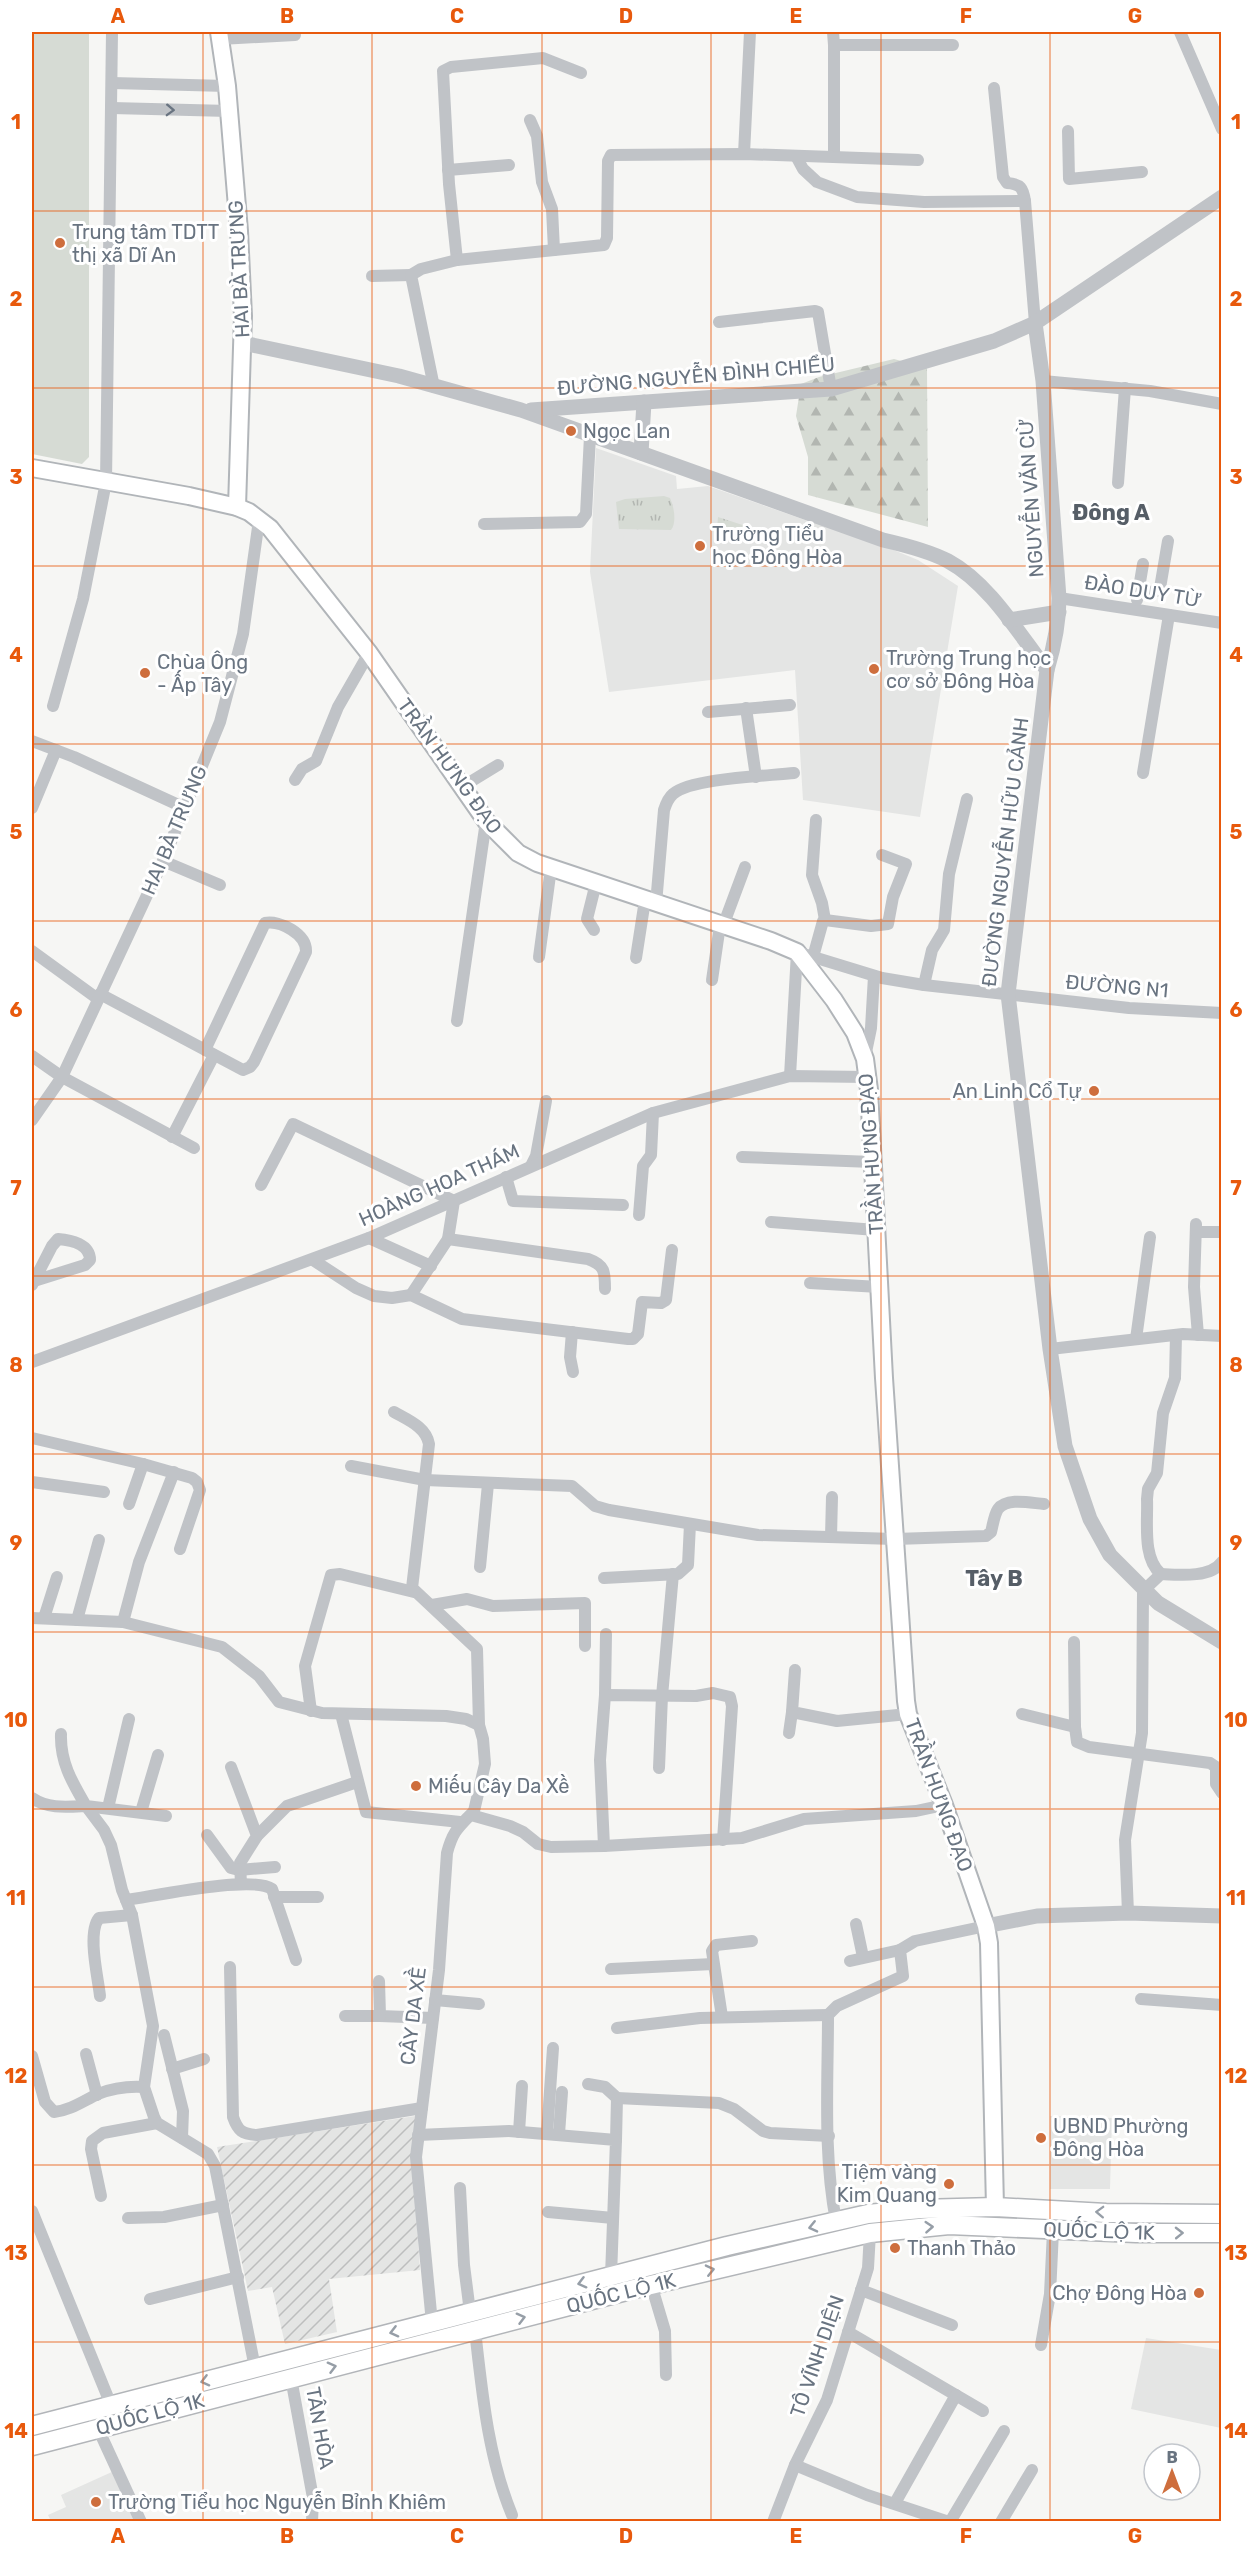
<svg xmlns="http://www.w3.org/2000/svg" width="1253" height="2553" font-family="Rubik,sans-serif">
<style>
.built{fill:#e4e5e4}
.industrial{fill:url(#industrial-furrows)}
.grass{fill:url(#grass-tufts)}
.forest{fill:url(#forest-firs)}
.pitch{fill:#d6dbd4}
.lines{fill:none;stroke-linecap:round;stroke-linejoin:round}
.secondary-casing{stroke:#b1b5b9;stroke-width:20}
.primary-casing{stroke:#b2b5b9;stroke-width:21}
.minor{stroke:#c0c3c7;stroke-width:12}
.tertiary{stroke:#c0c3c7;stroke-width:15}
.secondary{stroke:#fff;stroke-width:16}
.primary{stroke:#fff;stroke-width:18}
.oneway{stroke:#697481}
.oneway2{stroke:#969ea7}
.grid{fill:none;stroke:#e8590c;stroke-width:1.5;stroke-opacity:0.55}
.poi-dot{fill:#ce6e3d;stroke:#fff;stroke-width:2}
.labels{text-anchor:middle;dominant-baseline:central;stroke-width:6;stroke-linejoin:round;paint-order:stroke}
.poi-label{font-size:20px;fill:#697481;stroke:#fff;text-anchor:start}
.street-label{font-size:20px;fill:#697481;stroke:#fff}
.quarter-label{font-size:22px;font-weight:bold;fill:#565e67;stroke:#fff}
.neatline{fill:none;stroke:#e8590c;stroke-width:2}
.grid-label{font-size:20px;text-anchor:middle;font-weight:bold;fill:#e8590c}
</style>
<defs>
<pattern id="industrial-furrows" width="10" height="10" patternUnits="userSpaceOnUse" patternTransform="scale(1.5)"><rect width="10" height="10" fill="#e4e5e4"/><path d="M-1 1l2-2M0 10L10 0M9 11l2-2" fill="none" stroke="#bdbebe"/></pattern>
<pattern id="grass-tufts" width="24" height="20" patternUnits="userSpaceOnUse" patternTransform="scale(1.5)"><rect width="24" height="20" fill="#d6dbd4"/><path d="M3 7l-1-3M5 7V3M7 7l1-3M15 17l-1-3M17 17v-4M19 17l1-3" fill="none" stroke="#b2b6b1"/></pattern>
<pattern id="forest-firs" width="22" height="20" patternUnits="userSpaceOnUse" patternTransform="scale(1.5)"><rect width="22" height="20" fill="#d6dbd4"/><path d="M5 1l3.5 6h-7zM16 11l3.5 6h-7z" fill="#b2b6b1"/></pattern>
</defs>
<rect width="100%" height="100%" fill="#f6f6f4"/>
<!-- built -->
<g class="built">
<polygon points="596,448 676,476 677,489 708,486 808,521 845,530 918,560 958,586 920,817 803,800 795,670 609,692 590,572"/>
<polygon points="1050,2116 1112,2118 1110,2189 1050,2189"/>
<polygon points="1146,2338 1221,2350 1221,2428 1131,2409"/>
<polygon points="114,2471 138,2521 51,2521 48,2515 66,2507 61,2495"/>
</g>
<!-- industrial -->
<polygon class="industrial" points="415,2116 415,2198 420,2270 329,2279 337,2332 285,2344 272,2287 248,2291 217,2147"/>
<!-- grass -->
<g class="grass">
<path d="M664 496 670 498C674 507 677 522 671 530L619 529 616 502 625 499Z"/>
<polygon points="718,517 761,531 761,534 721,533 717,529"/>
</g>
<!-- forest -->
<polygon class="forest" points="894,359 927,368 928,527 808,495 808,457 796,416 801,384 819,377"/>
<!-- pitch -->
<polygon class="pitch" points="32,32 89,32 89,457 82,464 32,454"/>
<g class="lines">
<!-- secondary casing -->
<g class="secondary-casing">
<g id="secondary">
<polyline points="219,32 227,86 239,231 243,316 237,507"/>
<polyline points="32,468 189,496 237,507 249,512 270,528 369,653 486,821 518,853 537,863 771,941 797,952 834,1000 855,1033 865,1059 869,1090 884,1378 906,1701 908,1714 944,1805 986,1926 989,1943 995,2207"/>
</g>
</g>
<!-- primary casing -->
<g class="primary-casing">
<g id="primary">
<polyline points="32,2426 727,2246 868,2214 920,2209 995,2207 1106,2213 1222,2214"/>
<polyline points="32,2446 634,2289 870,2233 949,2225 1136,2233 1222,2233"/>
</g>
</g>
<!-- minor -->
<g class="minor">
<polyline points="833,32 834,45"/>
<polyline points="1180,32 1222,129"/>
<polyline points="220,39 295,35"/>
<polyline points="112,83 227,86"/>
<path d="M994 88 1003 177 1007 183C1021 184 1023 188 1025 201L1035 323"/>
<polyline points="112,108 229,111"/>
<polyline points="530,120 537,136 542,182 552,209 554,250"/>
<polyline points="1068,131 1069,179 1142,172"/>
<polyline points="744,154 750,32"/>
<polyline points="796,156 803,169 817,182 857,197 924,202 1025,201"/>
<polyline points="834,156 834,45 953,45"/>
<polyline points="448,170 509,165"/>
<polyline points="457,260 449,184 443,71 451,67 543,58 581,73"/>
<polyline points="372,276 411,275"/>
<polyline points="719,322 815,311 818,312 831,389"/>
<polyline points="1043,381 1150,391 1222,404"/>
<polyline points="434,387 411,275 421,269 457,260 604,245 607,238 608,161 611,155 744,154 918,160"/>
<polyline points="1118,483 1125,388"/>
<polyline points="484,524 580,522 586,514 590,436"/>
<polyline points="1138,594 1156,591 1160,588 1168,541"/>
<polyline points="1059,598 1222,623"/>
<polyline points="1137,600 1143,564"/>
<polyline points="53,706 83,599 106,482 112,32"/>
<polyline points="746,708 756,777"/>
<polyline points="708,712 790,705"/>
<polyline points="32,741 74,757 185,808"/>
<polyline points="1143,773 1169,615"/>
<polyline points="295,780 302,769 316,761 338,707 369,653"/>
<polyline points="462,787 498,765"/>
<polyline points="32,808 56,750"/>
<polyline points="163,861 220,885"/>
<path d="M656 904 664 810C666 804 668 798 673 794 691 778 768 776 794 773"/>
<polyline points="825,920 871,926 888,924 893,897 906,864 882,855"/>
<polyline points="723,926 745,867"/>
<polyline points="594,930 587,919 596,883"/>
<polyline points="32,951 98,999"/>
<polyline points="539,957 551,868"/>
<polyline points="813,957 823,921 825,920 822,903 812,875 816,820"/>
<polyline points="636,958 645,900"/>
<polyline points="712,980 720,925"/>
<polyline points="924,985 932,950 944,930 949,874 967,799"/>
<path d="M100 994 243 1070 250 1067 254 1062 306 952C307 934 280 920 265 923L205 1050"/>
<polyline points="457,1021 486,821"/>
<polyline points="32,1056 62,1077 194,1148"/>
<polyline points="865,1057 871,1028 874,976"/>
<polyline points="790,1076 797,952 882,978 924,985 1129,1008 1222,1013"/>
<polyline points="32,1120 62,1077 163,861 220,722 243,634 259,520"/>
<polyline points="172,1137 214,1055"/>
<polyline points="742,1157 872,1162"/>
<polyline points="531,1166 536,1156 546,1101"/>
<polyline points="506,1177 513,1201 623,1205"/>
<polyline points="261,1185 293,1124 454,1201 448,1239 411,1295"/>
<polyline points="639,1215 643,1166 651,1155 653,1113"/>
<polyline points="771,1222 876,1230"/>
<polyline points="1196,1224 1194,1287 1198,1335"/>
<polyline points="1196,1232 1222,1232"/>
<polyline points="369,1238 431,1266"/>
<path d="M448 1239 588 1259C605 1265 605 1272 605 1289"/>
<polyline points="313,1260 356,1288 374,1296 392,1298 411,1295 462,1319 628,1339 633,1339 638,1334 642,1302 661,1303 666,1300 672,1250"/>
<polyline points="810,1283 879,1287"/>
<path d="M32 1285 52 1246 58 1239C71 1240 90 1244 90 1260L85 1265 34 1281"/>
<polyline points="572,1332 570,1357 573,1372"/>
<polyline points="1136,1339 1150,1237"/>
<polyline points="1050,1349 1183,1334 1222,1336"/>
<polyline points="32,1362 369,1238 653,1113 790,1076 867,1077"/>
<path d="M394 1412C408 1420 426 1427 429 1444L412 1588 477 1649 479 1725 483 1739 485 1764 474 1811C459 1827 453 1830 447 1853L439 1970 416 2157 432 2323"/>
<polyline points="32,1438 143,1464 192,1478 197,1482 200,1490 180,1549"/>
<path d="M351 1466 425 1480 572 1486 595 1506 609 1510 758 1535 895 1539 986 1536 991 1532C993 1525 994 1515 998 1509 1007 1497 1031 1503 1044 1504"/>
<polyline points="32,1482 104,1492"/>
<polyline points="129,1504 143,1464"/>
<polyline points="831,1537 832,1497"/>
<polyline points="480,1567 488,1484"/>
<path d="M1161 1574C1142 1558 1148 1522 1147 1499L1148 1489 1157 1473 1163 1413 1175 1378 1176 1335"/>
<polyline points="604,1578 678,1574 688,1565 690,1524"/>
<polyline points="432,1605 467,1599 493,1606 585,1603 585,1646"/>
<polyline points="32,1618 123,1622 222,1647 259,1676 279,1702 322,1713 446,1716 466,1719 479,1725"/>
<polyline points="44,1618 57,1577"/>
<polyline points="77,1620 99,1540"/>
<polyline points="123,1622 139,1562 174,1472"/>
<polyline points="1074,1642 1075,1727 1077,1742 1089,1747 1210,1763 1216,1767 1216,1784 1222,1793"/>
<polyline points="795,1670 792,1712 837,1721 908,1714"/>
<polyline points="605,1695 606,1634"/>
<polyline points="311,1711 305,1666 331,1575 340,1574 414,1592"/>
<polyline points="341,1714 366,1812 460,1822"/>
<polyline points="1022,1714 1075,1727"/>
<polyline points="789,1733 792,1712"/>
<path d="M61 1734C60 1762 72 1782 86 1806L166 1816"/>
<polyline points="231,1767 257,1836 240,1863 241,1884"/>
<polyline points="659,1768 662,1696 673,1574"/>
<path d="M32 1798C48 1809 66 1807 86 1806L104 1830 111 1845 122 1890 132 1915 153 2026 144 2087 154 2117 157 2123 208 2154 215 2166 255 2368"/>
<polyline points="108,1808 129,1719"/>
<polyline points="141,1812 158,1755"/>
<polyline points="471,1815 510,1826 523,1832 538,1844 551,1847 604,1846 742,1838 804,1819 916,1811 944,1805"/>
<polyline points="207,1835 231,1868 239,1870 275,1867"/>
<polyline points="257,1836 287,1806 357,1782"/>
<polyline points="604,1846 600,1760 605,1695 696,1696 713,1693 730,1697 732,1706 723,1840"/>
<polyline points="274,1897 318,1897"/>
<path d="M126 1900C155 1896 252 1875 272 1889L296 1960"/>
<path d="M1128 1913 1125 1840 1142 1733 1143 1591 1161 1574C1179 1575 1211 1578 1222 1562"/>
<polyline points="856,1924 863,1957"/>
<polyline points="850,1961 900,1950"/>
<path d="M230 1967 233 2117C238 2131 242 2134 257 2135L422 2108"/>
<polyline points="611,1969 713,1964"/>
<polyline points="379,1981 380,2016 433,2018"/>
<path d="M100 1996C98 1977 87 1933 99 1918L132 1915"/>
<polyline points="1141,1999 1222,2005"/>
<polyline points="435,2000 479,2004"/>
<polyline points="345,2016 380,2016"/>
<polyline points="722,2017 712,1951 716,1945 752,1941"/>
<polyline points="617,2028 700,2018 828,2015"/>
<polyline points="164,2035 183,2111 182,2138"/>
<polyline points="86,2054 97,2095"/>
<path d="M32 2056 45 2102 54 2112C71 2110 83 2101 98 2094 113 2088 128 2086 144 2087"/>
<polyline points="172,2069 204,2059"/>
<polyline points="588,2084 605,2087 617,2098 616,2140"/>
<polyline points="617,2098 719,2103 734,2109 763,2131 770,2133 829,2136"/>
<polyline points="519,2132 522,2086"/>
<polyline points="547,2134 553,2048"/>
<polyline points="559,2134 562,2092"/>
<polyline points="418,2135 509,2131 616,2140 611,2276"/>
<polyline points="460,2188 464,2265 470,2312"/>
<polyline points="101,2196 91,2149 92,2141 103,2133 157,2123"/>
<polyline points="32,2211 111,2405"/>
<polyline points="548,2212 613,2218"/>
<polyline points="128,2218 164,2217 223,2205"/>
<path d="M836 2221C823 2154 828 2083 828 2015L837 2006 903 1976 900 1950 915 1941 986 1926"/>
<polyline points="651,2284 665,2331 666,2375"/>
<polyline points="861,2290 952,2325"/>
<polyline points="150,2299 238,2277"/>
<path d="M475 2330C482 2392 488 2457 512 2515"/>
<polyline points="848,2332 983,2411"/>
<polyline points="1041,2345 1050,2294 1053,2231"/>
<polyline points="291,2378 313,2498 312,2522"/>
<polyline points="95,2422 141,2522"/>
<polyline points="795,2465 867,2495 949,2522"/>
<polyline points="895,2503 956,2395"/>
<polyline points="773,2522 795,2465 827,2400 868,2268 870,2233"/>
<polyline points="950,2522 1004,2431"/>
<polyline points="1001,2522 1032,2470"/>
</g>
<!-- tertiary -->
<g class="tertiary">
<path d="M1035 323 1043 381 1059 598C1059 622 1054 647 1047 670"/>
<path d="M243 343 399 376 521 410 883 540C905 545 929 551 948 561 989 583 1019 634 1047 670L1008 994 1050 1349 1065 1446 1090 1519 1110 1555 1158 1603 1222 1642"/>
<polyline points="531,410 831,389 994,341 1035,323 1222,197"/>
<polyline points="641,453 644,402"/>
<polyline points="1009,620 1059,612"/>
<polyline points="986,1926 1037,1916 1128,1913 1222,1916"/>
</g>
<!-- secondary -->
<use href="#secondary" class="secondary"/>
<!-- primary -->
<use href="#primary" class="primary"/>
</g>
<!-- one-way arrows -->
<defs><path id="oneway-chevron" d="M-2-3.5L2.5 0L-2 3.5" fill="none" stroke-width="1.6" stroke-linecap="round" stroke-linejoin="round" transform="scale(1.5)"/></defs>
<use class="oneway" href="#oneway-chevron" transform="translate(170 110) rotate(2)"/>
<g class="oneway2">
<use href="#oneway-chevron" transform="translate(1100 2212) rotate(-178)"/>
<use href="#oneway-chevron" transform="translate(813 2227) rotate(167)"/>
<use href="#oneway-chevron" transform="translate(929 2227) rotate(-4)"/>
<use href="#oneway-chevron" transform="translate(1179 2233) rotate(-1)"/>
<use href="#oneway-chevron" transform="translate(710 2270) rotate(-13)"/>
<use href="#oneway-chevron" transform="translate(582 2283) rotate(165)"/>
<use href="#oneway-chevron" transform="translate(521 2318) rotate(-15)"/>
<use href="#oneway-chevron" transform="translate(394 2332) rotate(166)"/>
<use href="#oneway-chevron" transform="translate(332 2367) rotate(-15)"/>
<use href="#oneway-chevron" transform="translate(205 2381) rotate(166)"/>
</g>
<!-- grid -->
<path class="grid" d="M203 32V2522M372 32V2522M542 32V2522M711 32V2522M881 32V2522M1050 32V2522M32 211H1222M32 388H1222M32 566H1222M32 744H1222M32 921H1222M32 1099H1222M32 1276H1222M32 1454H1222M32 1632H1222M32 1809H1222M32 1987H1222M32 2165H1222M32 2342H1222"/>
<!-- markers -->
<g class="poi-dot">
<circle cx="60" cy="243" r="6"/>
<circle cx="571" cy="431" r="6"/>
<circle cx="700" cy="546" r="6"/>
<circle cx="874" cy="669" r="6"/>
<circle cx="145" cy="673" r="6"/>
<circle cx="1094" cy="1091" r="6"/>
<circle cx="416" cy="1786" r="6"/>
<circle cx="1041" cy="2138" r="6"/>
<circle cx="949" cy="2184" r="6"/>
<circle cx="895" cy="2248" r="6"/>
<circle cx="1199" cy="2293" r="6"/>
<circle cx="96" cy="2502" r="6"/>
</g>
<g class="labels">
<!-- poi labels -->
<g class="poi-label">
<text x="72" y="232">Trung tâm TDTT<tspan x="72" dy="23">thị xã Dĩ An</tspan></text>
<text x="583" y="431">Ngọc Lan</text>
<text x="712" y="534">Trường Tiểu<tspan x="712" dy="23">học Đông Hòa</tspan></text>
<text x="886" y="658">Trường Trung học<tspan x="886" dy="23">cơ sở Đông Hòa</tspan></text>
<text x="157" y="662">Chùa Ông<tspan x="157" dy="23">- Ấp Tây</tspan></text>
<text x="1082" y="1091" text-anchor="end">An Linh Cổ Tự</text>
<text x="428" y="1786">Miếu Cây Da Xề</text>
<text x="1053" y="2126">UBND Phường<tspan x="1053" dy="23">Đông Hòa</tspan></text>
<text x="937" y="2172" text-anchor="end">Tiệm vàng<tspan x="937" dy="23">Kim Quang</tspan></text>
<text x="907" y="2248">Thanh Thảo</text>
<text x="1187" y="2293" text-anchor="end">Chợ Đông Hòa</text>
<text x="108" y="2502">Trường Tiểu học Nguyễn Bỉnh Khiêm</text>
</g>
<!-- street labels -->
<g class="street-label">
<text transform="translate(239 269) rotate(-93)">HAI BÀ TRƯNG</text>
<text transform="translate(696 376) rotate(-5)">ĐƯỜNG NGUYỄN ĐÌNH CHIỂU</text>
<text transform="translate(1031 498) rotate(-94)">NGUYỄN VĂN CỪ</text>
<text transform="translate(1143 591) rotate(9)">ĐÀO DUY TỪ</text>
<text transform="translate(450 766) rotate(54)">TRẦN HƯNG ĐẠO</text>
<text transform="translate(174 830) rotate(-67)">HAI BÀ TRƯNG</text>
<text transform="translate(1005 852) rotate(-83)">ĐƯỜNG NGUYỄN HỮU CẢNH</text>
<text transform="translate(1117 986) rotate(5)">ĐƯỜNG N1</text>
<text transform="translate(871 1154) rotate(-94)">TRẦN HƯNG ĐẠO</text>
<text transform="translate(439 1185) rotate(-24)">HOÀNG HOA THÁM</text>
<text transform="translate(939 1795) rotate(70)">TRẦN HƯNG ĐẠO</text>
<text transform="translate(413 2016) rotate(-83)">CÂY DA XỀ</text>
<text transform="translate(1099 2231) rotate(2)">QUỐC LỘ 1K</text>
<text transform="translate(621 2293) rotate(-14)">QUỐC LỘ 1K</text>
<text transform="translate(817 2356) rotate(-71)">TÔ VĨNH DIỆN</text>
<text transform="translate(150 2414) rotate(-15)">QUỐC LỘ 1K</text>
<text transform="translate(320 2428) rotate(80)">TÂN HÒA</text>
</g>
<!-- quarter labels -->
<g class="quarter-label">
<text x="1111" y="512">Đông A</text>
<text x="994" y="1578">Tây B</text>
</g>
</g>
<!-- border -->
<rect width="1253" height="2553" fill="none" stroke="#ffffff" stroke-width="66"/>
<!-- north arrow -->
<g transform="translate(1172 2472)"><circle r="28" fill="#ffffff" stroke="#c3c7cd" stroke-width="1.5"/>
<path d="M0-4.5L10 22L0 15L-10 22Z" fill="#ce6e3d"/>
<text y="-9" font-size="16" font-weight="bold" text-anchor="middle" fill="#697481">B</text>
</g>
<rect x="33" y="33" width="1187" height="2487" class="neatline"/>
<g class="grid-label">
<text x="118" y="23">A</text>
<text x="287" y="23">B</text>
<text x="457" y="23">C</text>
<text x="626" y="23">D</text>
<text x="796" y="23">E</text>
<text x="966" y="23">F</text>
<text x="1135" y="23">G</text>
<text x="16" y="129">1</text>
<text x="1236" y="129">1</text>
<text x="16" y="306">2</text>
<text x="1236" y="306">2</text>
<text x="16" y="484">3</text>
<text x="1236" y="484">3</text>
<text x="16" y="662">4</text>
<text x="1236" y="662">4</text>
<text x="16" y="839">5</text>
<text x="1236" y="839">5</text>
<text x="16" y="1017">6</text>
<text x="1236" y="1017">6</text>
<text x="16" y="1195">7</text>
<text x="1236" y="1195">7</text>
<text x="16" y="1372">8</text>
<text x="1236" y="1372">8</text>
<text x="16" y="1550">9</text>
<text x="1236" y="1550">9</text>
<text x="16" y="1727">10</text>
<text x="1236" y="1727">10</text>
<text x="16" y="1905">11</text>
<text x="1236" y="1905">11</text>
<text x="16" y="2083">12</text>
<text x="1236" y="2083">12</text>
<text x="16" y="2260">13</text>
<text x="1236" y="2260">13</text>
<text x="16" y="2438">14</text>
<text x="1236" y="2438">14</text>
<text x="118" y="2543">A</text>
<text x="287" y="2543">B</text>
<text x="457" y="2543">C</text>
<text x="626" y="2543">D</text>
<text x="796" y="2543">E</text>
<text x="966" y="2543">F</text>
<text x="1135" y="2543">G</text>
</g>
</svg>
